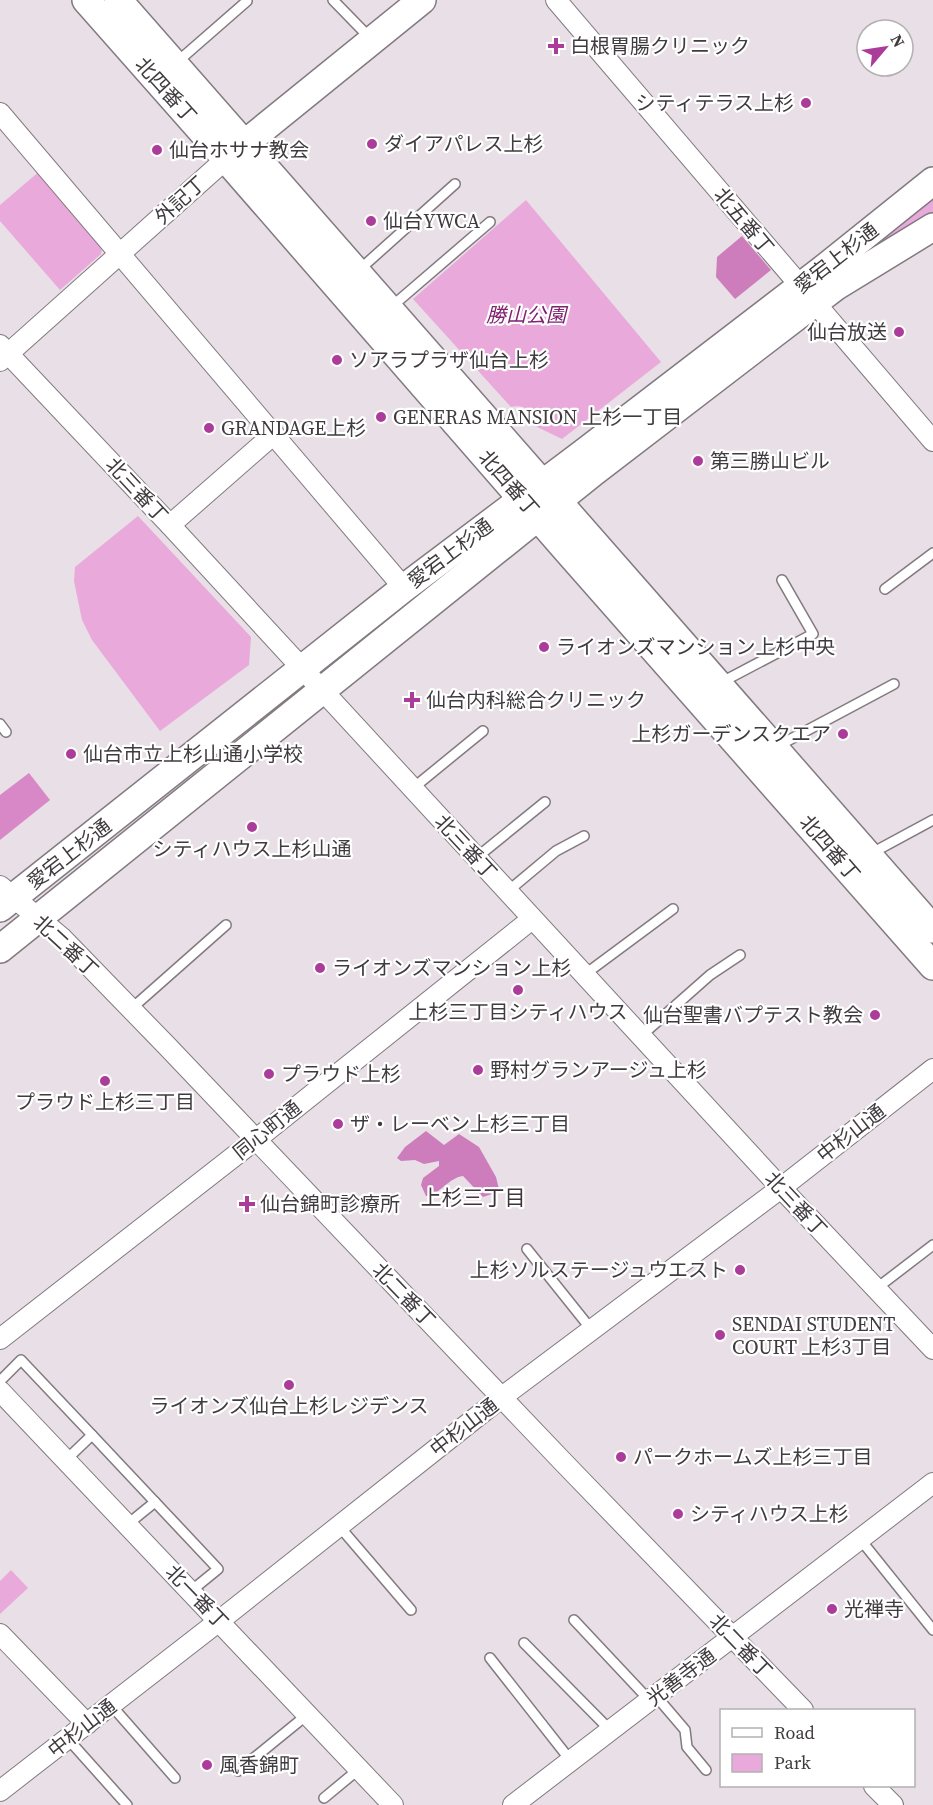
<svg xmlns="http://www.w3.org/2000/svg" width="933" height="1805" font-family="'Source Serif 4','Noto Sans JP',serif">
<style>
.green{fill:#e9aadb}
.forest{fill:#cd7dbc}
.water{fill:#d887c7}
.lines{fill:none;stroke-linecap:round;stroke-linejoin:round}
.lane-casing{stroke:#827a80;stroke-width:12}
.street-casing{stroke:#827a80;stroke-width:22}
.secondary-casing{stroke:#827a80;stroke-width:30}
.lane{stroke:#fff;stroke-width:9}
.street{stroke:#fff;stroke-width:20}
.secondary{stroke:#fff;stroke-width:27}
.poi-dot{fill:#ac3c99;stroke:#fff;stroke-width:2}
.labels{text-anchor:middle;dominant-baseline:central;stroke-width:4.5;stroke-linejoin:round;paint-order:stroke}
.poi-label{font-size:20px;fill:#3f3b3e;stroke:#fff;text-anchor:start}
.street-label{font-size:20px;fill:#3f3b3e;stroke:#fff}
.park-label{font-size:20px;font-style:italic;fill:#802171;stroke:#fff}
.neighbourhood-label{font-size:21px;fill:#3d353b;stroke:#fff}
</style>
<rect width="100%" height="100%" fill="#e9dfe6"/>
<!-- green -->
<g class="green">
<polygon points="41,170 103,241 101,254 60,290 0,221 0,205"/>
<polygon points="933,188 933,212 907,230 867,249"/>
<path d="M526 200 661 362 562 439 533 425C534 411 524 404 511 407L413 299Z"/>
<polygon points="138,516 251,637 249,665 160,731 92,640 82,620 74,581 75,567"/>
<polygon points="11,1570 28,1588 0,1614 0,1581"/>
</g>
<!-- forest -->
<g class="forest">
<polygon points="742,236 771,270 735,299 716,277 717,257"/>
<path d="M426 1131 444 1145 459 1134 479 1147 496 1177 499 1189 492 1194 483 1197 463 1176C448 1178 441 1194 426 1196L421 1185 423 1178 439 1166V1161L424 1164 415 1160 401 1161 397 1158 405 1147Z"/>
</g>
<!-- water -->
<polygon class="water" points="29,773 50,800 0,840 0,795"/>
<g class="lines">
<!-- lane casing -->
<g class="lane-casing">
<g id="lane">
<polyline points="333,0 371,39"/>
<polyline points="176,63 247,1"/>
<polyline points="358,271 455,184"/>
<polyline points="390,308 490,222"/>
<polyline points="885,589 933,553"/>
<polyline points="720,683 813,634 782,580"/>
<polyline points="0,724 6,732"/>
<polyline points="776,747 894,684"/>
<polyline points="412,789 483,731"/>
<polyline points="870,854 933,820"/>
<polyline points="476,858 545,802"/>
<polyline points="507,892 556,851 584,836"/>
<polyline points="584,975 673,909"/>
<polyline points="131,1009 226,925"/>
<polyline points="641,1036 710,975 740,955"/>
<polyline points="527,1249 591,1329"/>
<polyline points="877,1288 933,1245"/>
<polyline points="0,1381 21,1360 92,1435 66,1460"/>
<polyline points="92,1435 218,1569 191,1591"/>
<polyline points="128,1524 155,1502"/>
<polyline points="339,1526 411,1610"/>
<polyline points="860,1539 933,1630"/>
<polyline points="574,1620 650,1701"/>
<polyline points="524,1643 611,1731"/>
<polyline points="490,1658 571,1761"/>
<polyline points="656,1696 685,1730 687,1747 706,1770"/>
<polyline points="111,1705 175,1778"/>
<polyline points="68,1739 127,1805"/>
<polyline points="238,1771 308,1714"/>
<polyline points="324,1798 359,1769"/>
</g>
</g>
<!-- street casing -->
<g class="street-casing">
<g id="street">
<polyline points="556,0 933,441"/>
<polyline points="0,113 404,588"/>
<polyline points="0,345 170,525 781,1188 933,1349"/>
<polyline points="0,361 226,159"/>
<polyline points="170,525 274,434"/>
<polyline points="0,886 62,938 166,1045 565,1464 803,1710"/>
<polyline points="0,1339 264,1133 532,919"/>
<polyline points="0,1391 393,1805"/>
<polyline points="0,1634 87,1724"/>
<polyline points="874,1786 893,1805"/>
<polyline points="0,1791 219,1621 502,1397 781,1188 933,1069"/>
<polyline points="513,1805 933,1483"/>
</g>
</g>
<!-- secondary casing -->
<g class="secondary-casing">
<g id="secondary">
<polyline points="86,0 207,137 569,553 933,966"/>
<polyline points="118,0 933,929"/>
<polyline points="232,154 422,0"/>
<polyline points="0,908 404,588 582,454 822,270 933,181"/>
<polyline points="0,949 595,471 835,287 933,227"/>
</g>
</g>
<!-- lane -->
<use href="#lane" class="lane"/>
<!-- street -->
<use href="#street" class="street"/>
<!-- secondary -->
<use href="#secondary" class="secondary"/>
</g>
<!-- markers -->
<g class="poi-dot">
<path d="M553 37h6v6h6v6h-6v6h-6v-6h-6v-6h6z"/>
<circle cx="806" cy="103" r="6"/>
<circle cx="372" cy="144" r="6"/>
<circle cx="157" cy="150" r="6"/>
<circle cx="371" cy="221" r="6"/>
<circle cx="899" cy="332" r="6"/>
<circle cx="337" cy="360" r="6"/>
<circle cx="381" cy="417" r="6"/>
<circle cx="209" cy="428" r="6"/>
<circle cx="698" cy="461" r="6"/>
<circle cx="544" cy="647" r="6"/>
<path d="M409 691h6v6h6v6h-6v6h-6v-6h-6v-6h6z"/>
<circle cx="843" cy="734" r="6"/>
<circle cx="71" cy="754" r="6"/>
<circle cx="252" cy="827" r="6"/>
<circle cx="320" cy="968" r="6"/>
<circle cx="518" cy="990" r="6"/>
<circle cx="875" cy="1015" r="6"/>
<circle cx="478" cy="1070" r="6"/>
<circle cx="269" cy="1074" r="6"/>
<circle cx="105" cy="1081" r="6"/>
<circle cx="338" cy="1124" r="6"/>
<path d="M244 1195h6v6h6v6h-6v6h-6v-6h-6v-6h6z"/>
<circle cx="740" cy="1270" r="6"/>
<circle cx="720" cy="1335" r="6"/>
<circle cx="289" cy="1385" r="6"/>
<circle cx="621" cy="1457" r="6"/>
<circle cx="678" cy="1514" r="6"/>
<circle cx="832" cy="1609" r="6"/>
<circle cx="207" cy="1765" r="6"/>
</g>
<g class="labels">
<!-- poi labels -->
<g class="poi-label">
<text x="570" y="46">白根胃腸クリニック</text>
<text x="794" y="103" text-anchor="end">シティテラス上杉</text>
<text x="384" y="144">ダイアパレス上杉</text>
<text x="169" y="150">仙台ホサナ教会</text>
<text x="383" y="221">仙台YWCA</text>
<text x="887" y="332" text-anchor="end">仙台放送</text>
<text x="349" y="360">ソアラプラザ仙台上杉</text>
<text x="393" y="417">GENERAS MANSION 上杉一丁目</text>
<text x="221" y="428">GRANDAGE上杉</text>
<text x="710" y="461">第三勝山ビル</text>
<text x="556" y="647">ライオンズマンション上杉中央</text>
<text x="426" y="700">仙台内科総合クリニック</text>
<text x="831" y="734" text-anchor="end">上杉ガーデンスクエア</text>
<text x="83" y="754">仙台市立上杉山通小学校</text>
<text x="252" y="849" text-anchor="middle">シティハウス上杉山通</text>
<text x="332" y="968">ライオンズマンション上杉</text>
<text x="518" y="1012" text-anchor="middle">上杉三丁目シティハウス</text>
<text x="863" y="1015" text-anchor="end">仙台聖書バプテスト教会</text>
<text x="490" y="1070">野村グランアージュ上杉</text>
<text x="281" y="1074">プラウド上杉</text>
<text x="105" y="1102" text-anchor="middle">プラウド上杉三丁目</text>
<text x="350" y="1124">ザ・レーベン上杉三丁目</text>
<text x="260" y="1204">仙台錦町診療所</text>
<text x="728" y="1270" text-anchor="end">上杉ソルステージュウエスト</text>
<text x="732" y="1324">SENDAI STUDENT<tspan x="732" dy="23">COURT 上杉3丁目</tspan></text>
<text x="289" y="1406" text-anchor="middle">ライオンズ仙台上杉レジデンス</text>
<text x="633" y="1457">パークホームズ上杉三丁目</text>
<text x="690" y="1514">シティハウス上杉</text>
<text x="844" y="1609">光禅寺</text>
<text x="219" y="1765">風香錦町</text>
</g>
<!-- street labels -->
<g class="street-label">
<text transform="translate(166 90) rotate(48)">北四番丁</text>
<text transform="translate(180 200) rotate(-42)">外記丁</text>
<text transform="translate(744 221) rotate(50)">北五番丁</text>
<text transform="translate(836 258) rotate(-38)">愛宕上杉通</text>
<text transform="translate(509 483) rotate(49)">北四番丁</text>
<text transform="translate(137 490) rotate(47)">北三番丁</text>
<text transform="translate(450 553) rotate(-37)">愛宕上杉通</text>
<text transform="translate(466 847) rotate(47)">北三番丁</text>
<text transform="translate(830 848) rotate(49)">北四番丁</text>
<text transform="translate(69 854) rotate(-38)">愛宕上杉通</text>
<text transform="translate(66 946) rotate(43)">北二番丁</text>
<text transform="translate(267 1130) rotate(-39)">同心町通</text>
<text transform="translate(851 1133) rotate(-38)">中杉山通</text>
<text transform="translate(796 1204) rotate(47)">北三番丁</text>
<text transform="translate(404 1295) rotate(46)">北二番丁</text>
<text transform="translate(464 1427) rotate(-38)">中杉山通</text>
<text transform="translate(197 1597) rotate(46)">北一番丁</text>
<text transform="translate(741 1646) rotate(46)">北二番丁</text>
<text transform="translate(681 1677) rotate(-37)">光善寺通</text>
<text transform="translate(82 1728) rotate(-38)">中杉山通</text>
</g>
<!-- park labels -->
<g class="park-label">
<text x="526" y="315">勝山公園</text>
</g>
<!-- neighbourhood labels -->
<g class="neighbourhood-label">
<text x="473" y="1197">上杉三丁目</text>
</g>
</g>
<!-- legend -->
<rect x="720" y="1709" width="195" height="78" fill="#ffffff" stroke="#b2b1b2" stroke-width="1.5"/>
<rect x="732" y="1728" width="30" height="9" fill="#ffffff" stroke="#b2b1b2" stroke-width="1.5"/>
<text x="774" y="1739" font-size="18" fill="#3f3b3e">Road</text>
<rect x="732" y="1754" width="30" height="18" fill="#e9aadb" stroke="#b2b1b2" stroke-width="1.5"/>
<text x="774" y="1769" font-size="18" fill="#3f3b3e">Park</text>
<!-- north arrow -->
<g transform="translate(885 48) rotate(61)"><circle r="28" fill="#ffffff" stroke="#b2b1b2" stroke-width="1.5"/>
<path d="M0-4.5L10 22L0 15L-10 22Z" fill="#ac3c99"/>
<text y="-9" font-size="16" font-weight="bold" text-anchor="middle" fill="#3f3b3e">N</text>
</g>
</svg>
